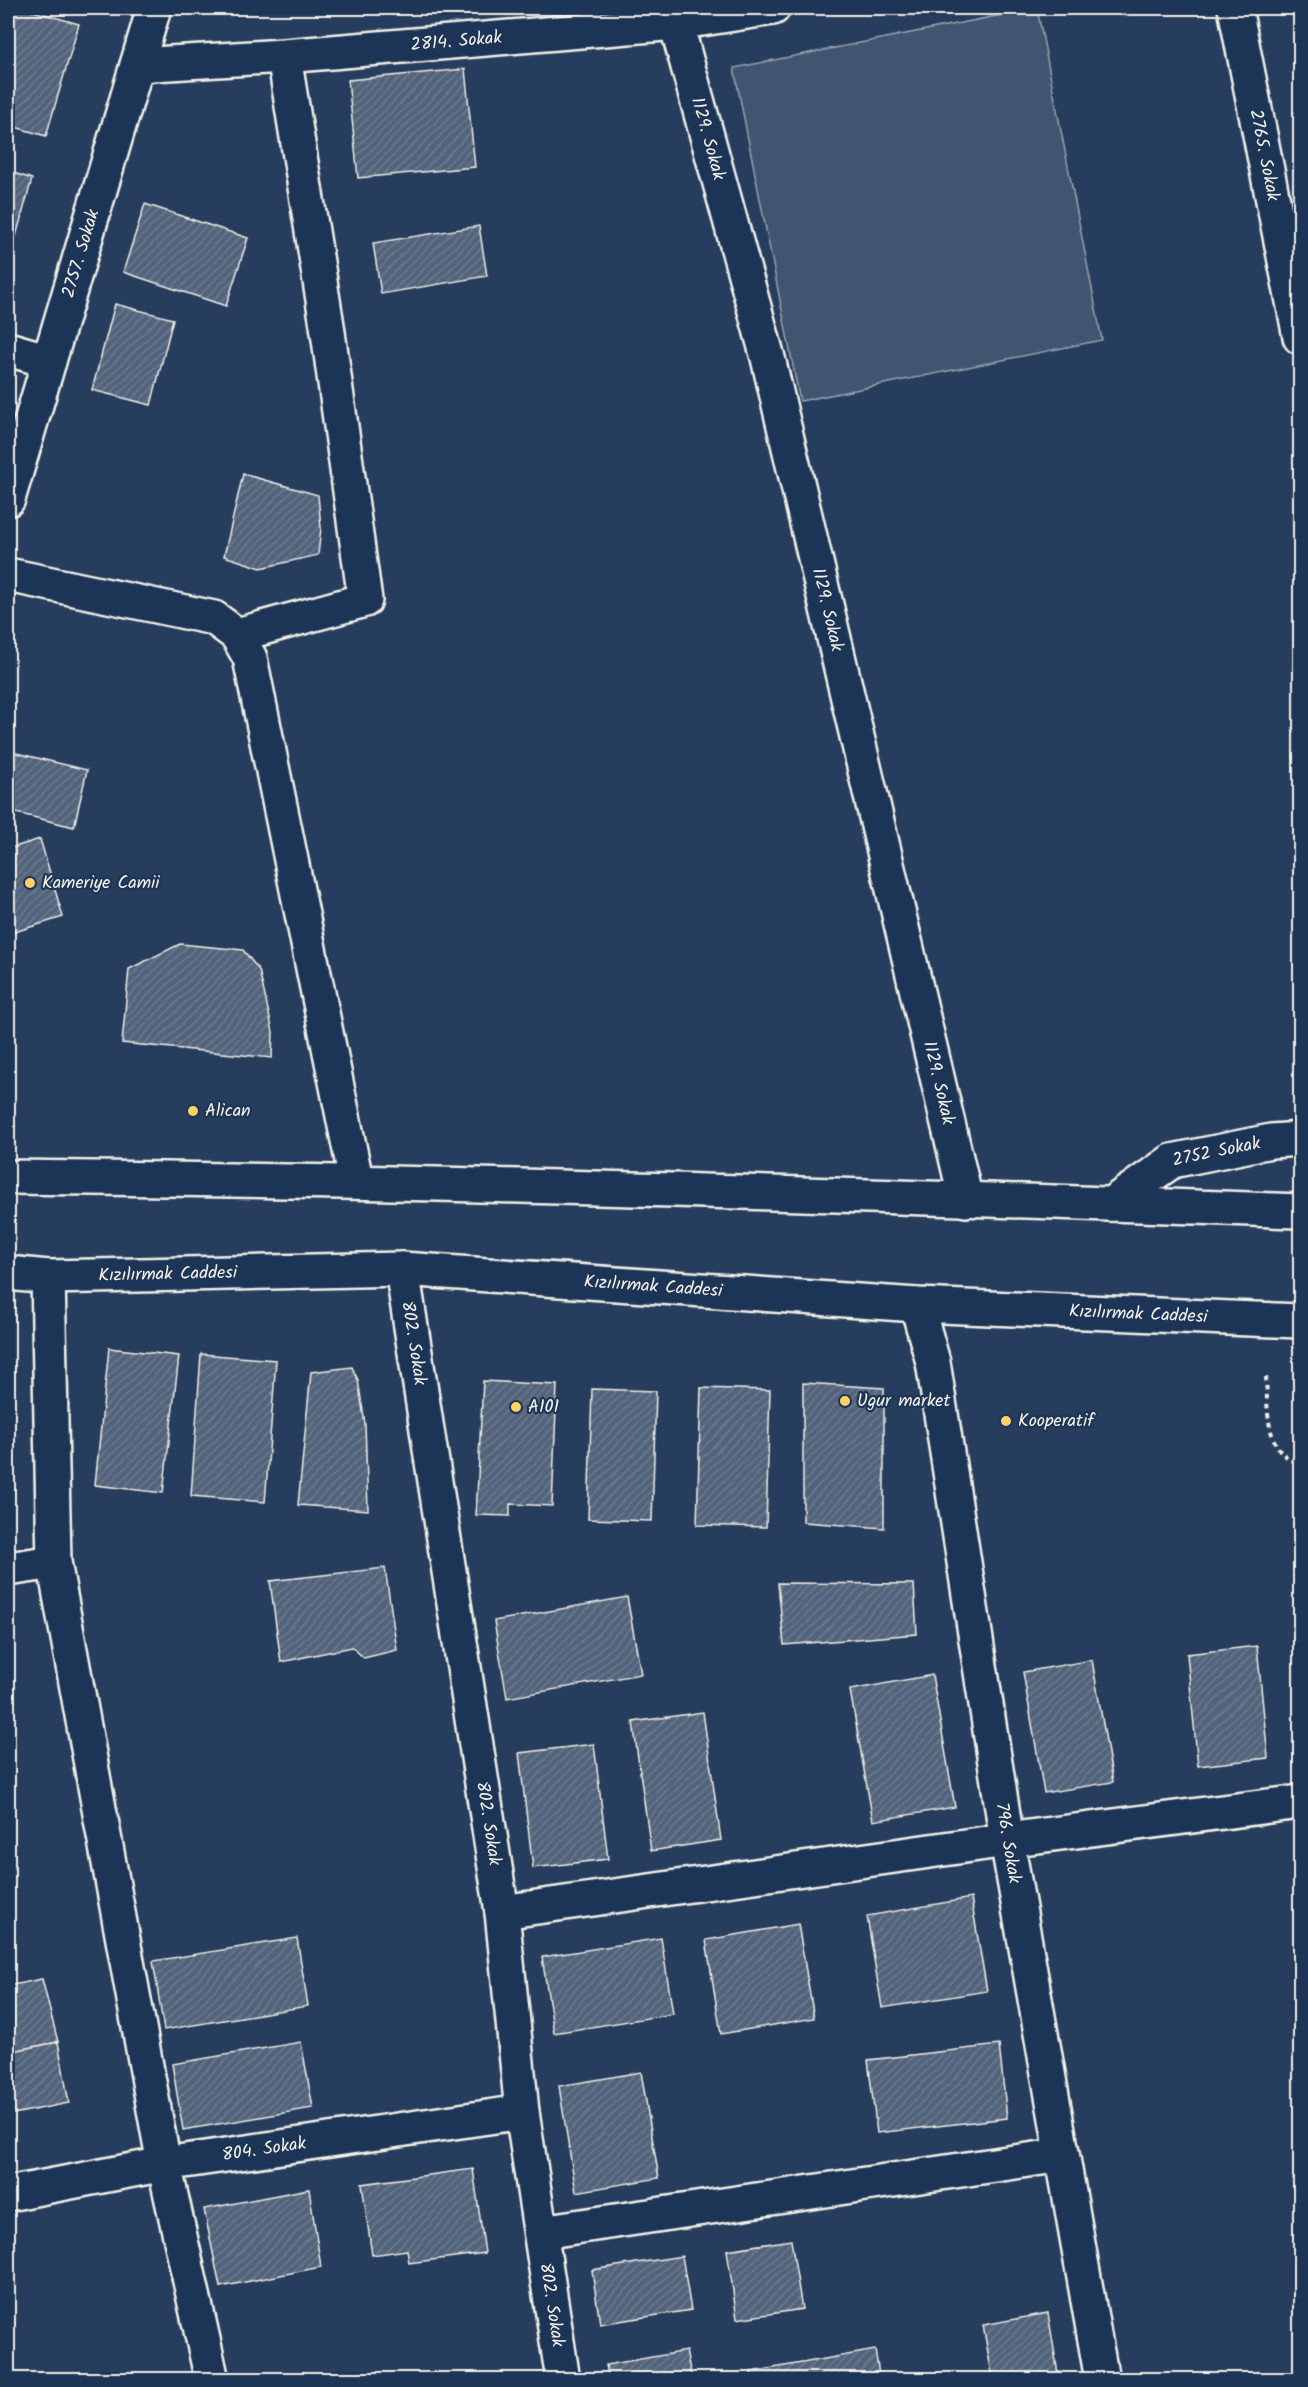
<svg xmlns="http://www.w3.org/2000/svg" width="1308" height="2387" font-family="Kalam,sans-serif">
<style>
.park{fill:#40546f;stroke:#9aa2ac;stroke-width:1.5}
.building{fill:url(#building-hatch);stroke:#f4f1e8;stroke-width:1.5}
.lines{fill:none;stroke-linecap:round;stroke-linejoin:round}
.minor-casing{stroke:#f4f1e8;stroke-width:38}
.primary-casing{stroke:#f4f1e8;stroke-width:38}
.path{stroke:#f4f1e8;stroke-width:4;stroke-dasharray:4.5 4.5;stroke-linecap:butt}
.minor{stroke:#1d3557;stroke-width:33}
.primary{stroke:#1d3557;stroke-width:33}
.poi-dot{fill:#ffd166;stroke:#1d3557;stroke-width:2}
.labels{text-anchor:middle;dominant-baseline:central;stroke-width:4.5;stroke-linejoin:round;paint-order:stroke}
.street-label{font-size:18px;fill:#f4f1e8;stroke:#1d3557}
.poi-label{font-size:18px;fill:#f4f1e8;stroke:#1d3557;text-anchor:start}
</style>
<defs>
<pattern id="building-hatch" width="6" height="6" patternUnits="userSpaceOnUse" patternTransform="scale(1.5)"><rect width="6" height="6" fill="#52647b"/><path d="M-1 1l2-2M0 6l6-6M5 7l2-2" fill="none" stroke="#6c7b8e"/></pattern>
</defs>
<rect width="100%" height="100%" fill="#263d5d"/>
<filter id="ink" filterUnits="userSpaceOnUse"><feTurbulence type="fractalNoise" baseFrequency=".0167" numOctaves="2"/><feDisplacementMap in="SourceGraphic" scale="12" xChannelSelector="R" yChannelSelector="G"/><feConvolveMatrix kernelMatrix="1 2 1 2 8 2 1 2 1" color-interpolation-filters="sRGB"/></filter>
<g filter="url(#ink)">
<!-- park -->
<polygon class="park" points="1037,8 1102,340 800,401 734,68"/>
<!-- building -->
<g class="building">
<polygon points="8,8 22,8 79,24 46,136 8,125"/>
<polygon points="465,69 475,167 358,178 348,80"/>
<polygon points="8,171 32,179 8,265"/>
<polygon points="145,204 248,238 226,306 123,272"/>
<polygon points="479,226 487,276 381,294 373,243"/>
<polygon points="115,304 173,319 151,405 92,390"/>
<polygon points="243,474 318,495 321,528 318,555 261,568 224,556"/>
<polygon points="8,751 87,770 74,827 8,811"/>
<polygon points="40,839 63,917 8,934 8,849"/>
<polygon points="180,944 243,950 259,970 273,1032 272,1058 122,1043 129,969"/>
<polygon points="109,1348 179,1356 163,1493 95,1485"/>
<polygon points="201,1354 276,1360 265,1502 191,1496"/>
<polygon points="352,1367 358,1380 365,1424 368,1510 298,1505 311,1372"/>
<polygon points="483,1381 557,1385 552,1506 510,1504 510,1516 476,1515"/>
<polygon points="803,1383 884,1388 884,1528 803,1522"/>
<polygon points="701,1388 770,1390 766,1527 697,1525"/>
<polygon points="592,1389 656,1391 652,1521 588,1519"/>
<polygon points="385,1568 397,1650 364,1658 352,1647 281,1662 270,1581"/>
<polygon points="778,1583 914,1584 917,1634 784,1645"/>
<polygon points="627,1597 641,1674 507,1698 494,1621"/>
<polygon points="1257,1646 1268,1758 1198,1766 1187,1654"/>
<polygon points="1092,1660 1113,1782 1044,1793 1023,1672"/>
<polygon points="932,1675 955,1807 873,1821 850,1690"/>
<polygon points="703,1712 721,1840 651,1851 633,1722"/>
<polygon points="594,1744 608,1859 533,1868 519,1753"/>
<polygon points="971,1898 987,1991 882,2008 867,1916"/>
<polygon points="798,1924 814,2018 721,2034 706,1940"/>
<polygon points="297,1938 308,2006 164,2030 153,1961"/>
<polygon points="661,1938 673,2014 554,2033 542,1957"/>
<polygon points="42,1979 58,2042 8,2052 8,1986"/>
<polygon points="58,2042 69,2103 8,2115 8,2052"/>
<polygon points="301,2042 313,2108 183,2130 172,2064"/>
<polygon points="999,2045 1007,2118 877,2133 868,2060"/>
<polygon points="641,2072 659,2178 576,2192 559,2086"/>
<polygon points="473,2169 485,2253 409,2263 407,2250 372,2255 362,2184"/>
<polygon points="309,2189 321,2267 220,2287 204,2209"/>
<polygon points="791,2240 802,2309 737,2319 727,2250"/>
<polygon points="682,2256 691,2310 600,2324 592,2270"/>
<polygon points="1048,2313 1059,2380 993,2380 983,2325"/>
<polygon points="875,2350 880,2380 752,2380 751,2372"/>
<polygon points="686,2351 692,2380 609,2380 606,2365"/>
</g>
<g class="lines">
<!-- minor casing -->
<g class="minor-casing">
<g id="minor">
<path id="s1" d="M1235 8 1300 337"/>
<path id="s2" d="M676 23 768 358 966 1200"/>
<path id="s3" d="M137 65 284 56 676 23 773 8"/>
<polyline points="8,349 49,361"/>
<path id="s4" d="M8 499 154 8"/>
<polyline points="8,575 214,618 237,635 250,658 356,1180"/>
<polyline points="237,635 365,600 327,325 284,56"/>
<path id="s5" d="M1111 1204 1172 1161 1271 1141 1300 1139"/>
<path id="s6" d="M402 1269 502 1912 522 2112 563 2380"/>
<polyline points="48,1277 54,1562 164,2164 212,2380"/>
<path id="s7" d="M917 1305 933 1362 1007 1840 1102 2380"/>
<polyline points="8,1569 54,1562"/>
<polyline points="502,1912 1007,1840 1300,1802"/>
<path id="s8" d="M8 2194 164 2164 522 2112"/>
<polyline points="541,2232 1062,2155"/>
</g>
</g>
<!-- primary casing -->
<g class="primary-casing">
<g id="primary">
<path d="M8 1177C439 1181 869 1195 1300 1211"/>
<path id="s9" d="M8 1273 48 1277 402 1269 917 1305 1300 1321"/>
</g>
</g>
<!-- path -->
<path class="path" d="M1266 1377C1268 1407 1264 1454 1300 1463"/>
<!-- minor -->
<use href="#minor" class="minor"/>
<!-- primary -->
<use href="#primary" class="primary"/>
</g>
</g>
<!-- markers -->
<g class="poi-dot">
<circle cx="30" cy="883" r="6"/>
<circle cx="193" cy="1111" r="6"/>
<circle cx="845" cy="1401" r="6"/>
<circle cx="516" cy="1407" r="6"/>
<circle cx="1006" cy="1421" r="6"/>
</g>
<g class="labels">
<!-- street labels -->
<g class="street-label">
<text stroke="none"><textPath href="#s3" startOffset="320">2814. Sokak</textPath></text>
<text stroke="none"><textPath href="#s2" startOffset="120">1129. Sokak</textPath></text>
<text stroke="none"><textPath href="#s1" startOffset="150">2765. Sokak</textPath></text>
<text stroke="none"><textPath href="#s4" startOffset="256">2757. Sokak</textPath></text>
<text stroke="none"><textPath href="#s2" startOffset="606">1129. Sokak</textPath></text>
<text stroke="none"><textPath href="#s2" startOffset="1092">1129. Sokak</textPath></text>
<text stroke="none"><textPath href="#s5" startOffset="120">2752 Sokak</textPath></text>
<text stroke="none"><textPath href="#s9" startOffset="160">Kızılırmak Caddesi</textPath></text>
<text stroke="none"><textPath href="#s9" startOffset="646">Kızılırmak Caddesi</textPath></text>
<text stroke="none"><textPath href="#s9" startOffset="1132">Kızılırmak Caddesi</textPath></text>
<text stroke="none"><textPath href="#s6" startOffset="75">802. Sokak</textPath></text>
<text stroke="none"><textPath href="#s6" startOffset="561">802. Sokak</textPath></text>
<text stroke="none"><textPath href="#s7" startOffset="546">796. Sokak</textPath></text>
<text stroke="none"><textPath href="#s8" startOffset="260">804. Sokak</textPath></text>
<text stroke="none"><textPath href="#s6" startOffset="1047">802. Sokak</textPath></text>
</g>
<!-- poi labels -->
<g class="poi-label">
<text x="42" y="883">Kameriye Camii</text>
<text x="205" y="1111">Alican</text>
<text x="857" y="1401">Ugur market</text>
<text x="528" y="1407">A101</text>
<text x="1018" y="1421">Kooperatif</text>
</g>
</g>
<!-- margin -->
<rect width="1308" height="2387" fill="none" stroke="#1d3557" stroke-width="30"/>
<rect x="15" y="15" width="1278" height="2357" fill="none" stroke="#f4f1e8" stroke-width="2" filter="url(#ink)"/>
</svg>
